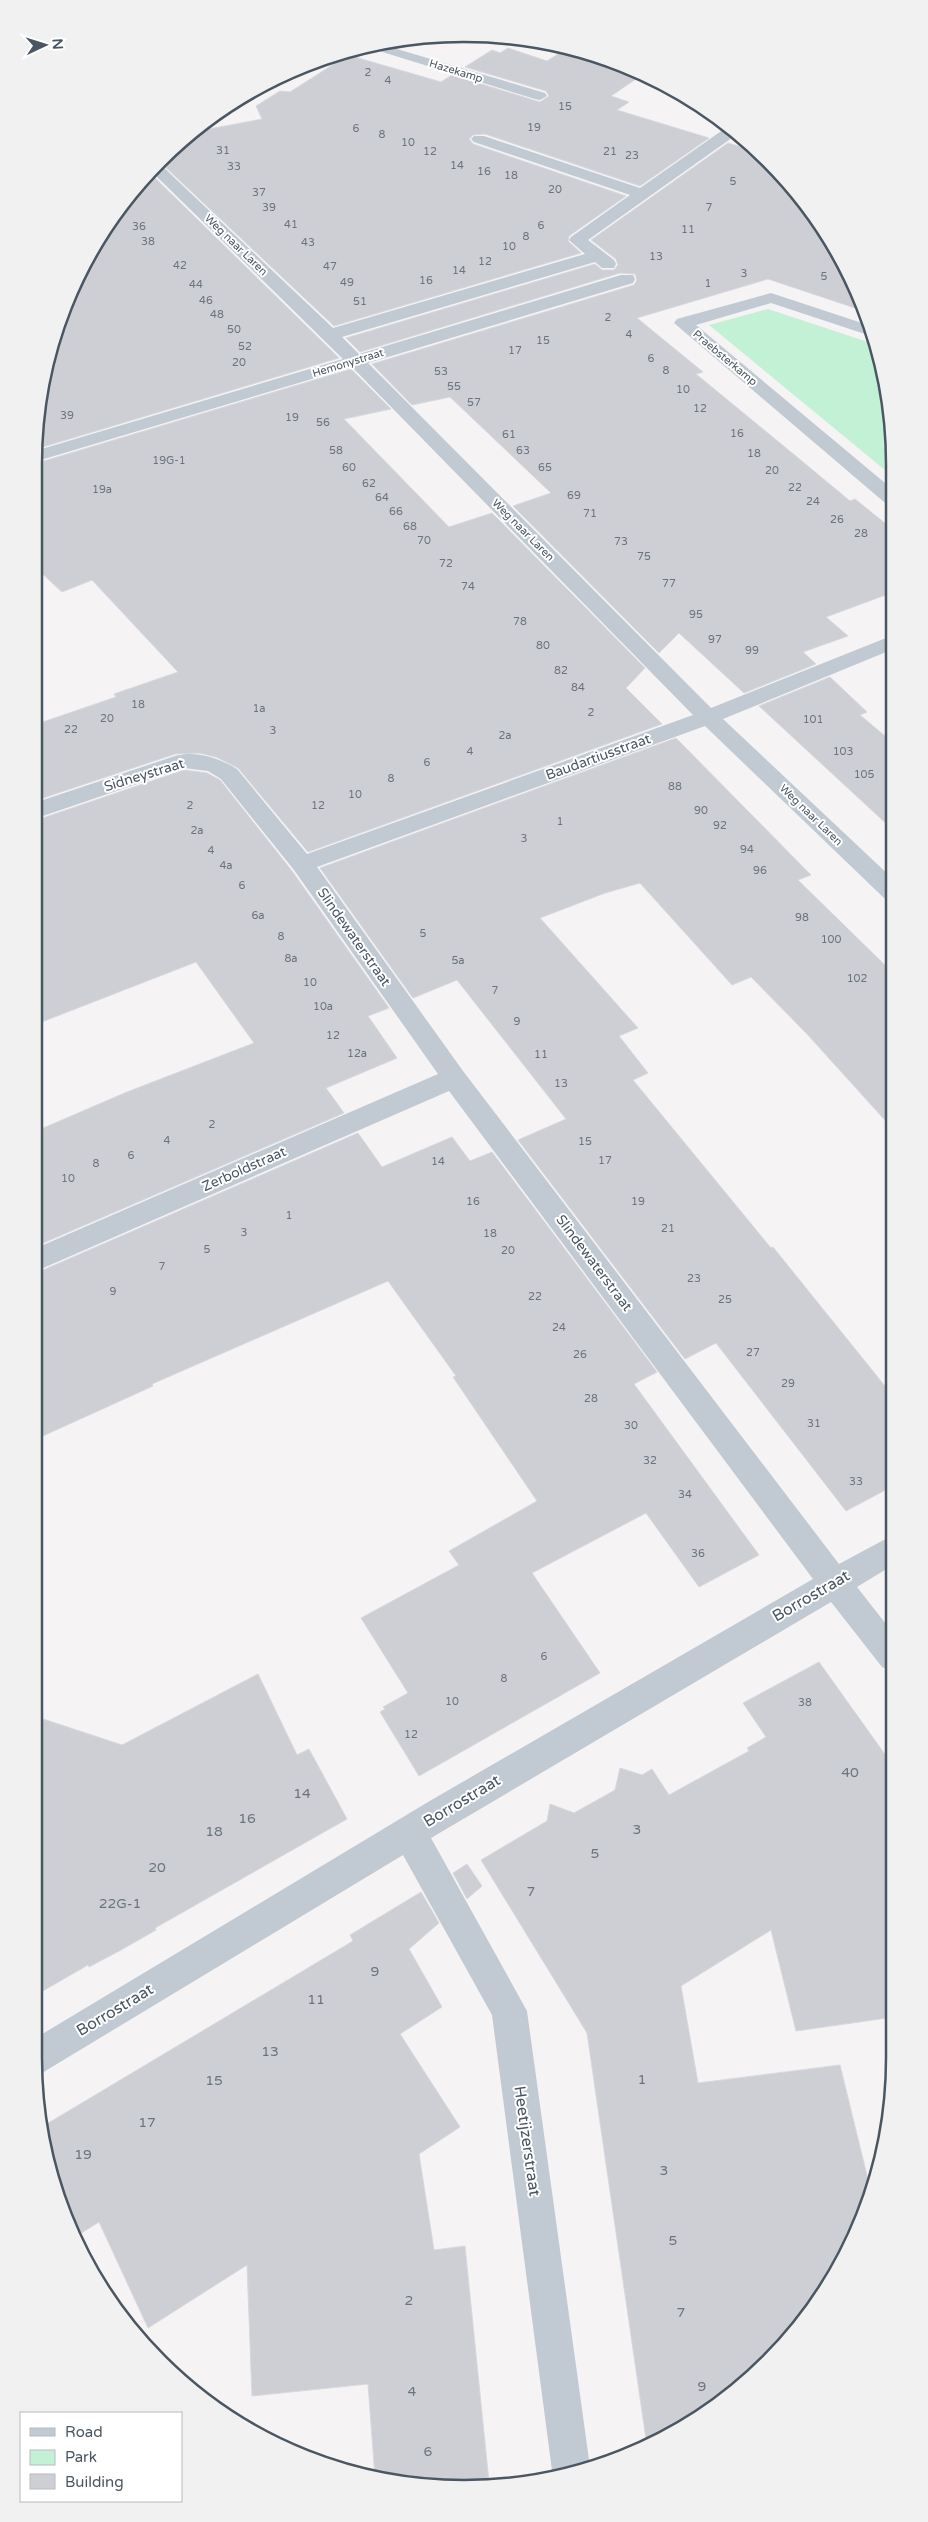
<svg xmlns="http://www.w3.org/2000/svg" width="928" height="2522" font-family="'Varela Round',sans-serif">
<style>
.green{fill:#c3f1d5}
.building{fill:#cdcfd5;stroke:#d7d9de}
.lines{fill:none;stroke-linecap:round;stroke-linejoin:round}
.street{fill:#c1cad2;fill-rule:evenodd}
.labels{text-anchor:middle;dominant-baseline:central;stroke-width:4;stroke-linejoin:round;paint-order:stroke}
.far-street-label{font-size:11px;fill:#4a5661;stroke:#fff}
.number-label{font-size:11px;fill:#6b747e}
.street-label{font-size:14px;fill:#4a5661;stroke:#fff}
.near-number-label{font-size:14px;fill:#6b747e}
.near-street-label{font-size:16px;fill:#4a5661;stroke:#fff}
.rim{fill:none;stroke:#4a5661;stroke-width:2.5}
</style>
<rect width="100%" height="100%" fill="#f5f3f3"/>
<!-- green -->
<polygon class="green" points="768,309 871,343 891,408 891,475 709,325"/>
<!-- building -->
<g class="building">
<polygon points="569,47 639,77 611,96 629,102 617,110 709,138 640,186 485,134 473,135 469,139 473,144 626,196 569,236 568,241 581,253 334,326 160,162 181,140 193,132 262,119 256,106 280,91 290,92 348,55 441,82 452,75 540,102 549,96 546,91 465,67 492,50 500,53 508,48 547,61"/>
<polygon points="728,143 754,151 788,181 850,274 861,310 768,279 637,318 703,372 696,374 797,457 850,501 855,499 891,528 891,593 826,617 848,636 803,652 816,664 744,693 679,633 659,653 513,506 551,493 450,397 412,405 372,364 634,285 637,280 635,274 620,273 360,352 346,338 595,264 602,270 614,270 618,265 616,259 591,240"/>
<polygon points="150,173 339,358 36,449 48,352 78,273 123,202"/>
<polygon points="351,369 391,409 344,419 449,527 492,513 645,668 626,688 662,724 308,852 238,768 216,757 199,753 175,754 34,801 34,725 116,697 114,694 178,672 92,580 62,592 34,566 34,464"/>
<polygon points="830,677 867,712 860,715 891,741 891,828 759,706"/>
<polygon points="676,738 811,875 798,880 892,972 892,1128 807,1034 751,977 732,985 640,883 605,893 540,918 638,1028 619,1036 648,1073 633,1080 771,1248 773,1247 893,1396 893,1486 846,1511 716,1343 685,1359 518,1140 566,1119 457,980 413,998 320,868"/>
<polygon points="184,770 207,773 220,780 292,871 389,1008 368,1016 397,1058 326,1088 344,1113 34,1247 34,1132 127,1092 254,1043 196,962 34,1025 34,821"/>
<polygon points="358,1133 382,1167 452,1137 470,1161 492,1152 657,1372 634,1384 759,1555 699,1587 646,1513 532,1573 600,1673 419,1776 380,1712 385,1709 383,1707 408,1693 361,1618 459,1565 449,1551 537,1501 453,1377 456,1376 388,1281 152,1384 153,1386 34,1440 34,1274"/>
<polygon points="819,1662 894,1767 894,2017 796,2031 771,1930 681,1986 698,2083 840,2065 871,2192 850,2249 806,2320 703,2416 647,2446 587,2033 481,1860 547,1821 550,1804 574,1813 615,1790 620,1768 642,1775 652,1769 669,1795 749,1751 747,1748 766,1737 743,1703"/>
<polygon points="258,1674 297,1755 309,1749 347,1819 155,1928 156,1930 121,1950 89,1967 88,1965 34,1996 34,1716 122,1745"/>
<polygon points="467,1864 482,1886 467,1899 453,1873"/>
<polygon points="421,1892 439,1923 409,1949 442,2007 400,2034 460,2127 419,2154 434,2250 465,2246 489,2482 408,2485 375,2477 368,2384 252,2396 247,2265 148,2328 99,2222 75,2237 57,2197 45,2125 353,1941 350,1935"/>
</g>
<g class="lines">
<!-- street -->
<g class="street">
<polygon points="380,44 545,93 547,96 540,100 535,99 366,47"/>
<path d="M727 127 736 135 588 240 614 260 616 264 614 268H602L595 262 342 337 359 354 621 275H633L635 279 633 283 368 363 711 708 891 636V650L723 719 892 878V900L884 898 705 726 317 867 463 1071 839 1564 893 1535V1565L857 1587 893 1633V1672L882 1667 831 1602 431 1838 527 2011 590 2467 553 2478 492 2015 403 1855 37 2076 34 2039 428 1802 813 1579 449 1091 34 1272V1249L438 1074 294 870 221 779 208 771 184 768 34 819V803L175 756C196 750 219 758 237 769L307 854 693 715 352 367 34 462 35 451 343 359 151 171 159 163 333 328 585 254 569 240 571 237 630 195 474 142 471 139 474 136H484L640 188Z"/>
<polygon points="771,293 865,324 868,335 771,303 696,325 891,488 891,504 884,502 674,323 677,319"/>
</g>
</g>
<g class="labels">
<!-- far-street labels -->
<g class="far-street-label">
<text transform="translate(456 71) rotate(17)">Hazekamp</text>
<text transform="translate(236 245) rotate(44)">Weg naar Laren</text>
<text transform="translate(725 358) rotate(40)">Praebsterkamp</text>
<text transform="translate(348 363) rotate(-17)">Hemonystraat</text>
<text transform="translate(523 530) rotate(45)">Weg naar Laren</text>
<text transform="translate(811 815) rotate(44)">Weg naar Laren</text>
</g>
<!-- number labels -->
<g class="number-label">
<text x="368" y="72">2</text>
<text x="388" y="80">4</text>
<text x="565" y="106">15</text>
<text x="534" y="127">19</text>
<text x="356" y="128">6</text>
<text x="382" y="134">8</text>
<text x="408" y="142">10</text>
<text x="223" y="150">31</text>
<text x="430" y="151">12</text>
<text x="610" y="151">21</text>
<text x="632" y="155">23</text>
<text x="457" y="165">14</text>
<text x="234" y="166">33</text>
<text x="484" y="171">16</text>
<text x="511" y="175">18</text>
<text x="733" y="181">5</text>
<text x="555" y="189">20</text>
<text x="259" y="192">37</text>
<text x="269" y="207">39</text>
<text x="709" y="207">7</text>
<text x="291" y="224">41</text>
<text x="541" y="225">6</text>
<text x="139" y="226">36</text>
<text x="688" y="229">11</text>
<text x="526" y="236">8</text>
<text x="148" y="241">38</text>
<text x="308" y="242">43</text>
<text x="509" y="246">10</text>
<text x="656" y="256">13</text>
<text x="485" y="261">12</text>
<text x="180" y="265">42</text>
<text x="330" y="266">47</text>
<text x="459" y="270">14</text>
<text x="744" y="273">3</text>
<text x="824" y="276">5</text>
<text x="426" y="280">16</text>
<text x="347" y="282">49</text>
<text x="708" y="283">1</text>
<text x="196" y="284">44</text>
<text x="206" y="300">46</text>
<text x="360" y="301">51</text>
<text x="217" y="314">48</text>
<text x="608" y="317">2</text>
<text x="234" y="329">50</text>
<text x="629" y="334">4</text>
<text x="543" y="340">15</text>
<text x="245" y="346">52</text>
<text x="515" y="350">17</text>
<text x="651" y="358">6</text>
<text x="239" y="362">20</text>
<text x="666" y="370">8</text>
<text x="441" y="371">53</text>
<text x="454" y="386">55</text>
<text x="683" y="389">10</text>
<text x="474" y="402">57</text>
<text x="700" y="408">12</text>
<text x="67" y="415">39</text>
<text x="292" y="417">19</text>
<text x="323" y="422">56</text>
<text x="737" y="433">16</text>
<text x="509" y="434">61</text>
<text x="336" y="450">58</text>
<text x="523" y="450">63</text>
<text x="754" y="453">18</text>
<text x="169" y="460">19G-1</text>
<text x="349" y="467">60</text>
<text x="545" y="467">65</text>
<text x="772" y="470">20</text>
<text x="369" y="483">62</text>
<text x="795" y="487">22</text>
<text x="102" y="489">19a</text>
<text x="574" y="495">69</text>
<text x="382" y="497">64</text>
<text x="813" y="501">24</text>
<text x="396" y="511">66</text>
<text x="590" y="513">71</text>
<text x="837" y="519">26</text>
<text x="410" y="526">68</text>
<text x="861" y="533">28</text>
<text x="424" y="540">70</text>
<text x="621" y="541">73</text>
<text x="644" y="556">75</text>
<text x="446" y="563">72</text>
<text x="669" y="583">77</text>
<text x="468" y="586">74</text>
<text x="696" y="614">95</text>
<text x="520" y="621">78</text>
<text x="715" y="639">97</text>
<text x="543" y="645">80</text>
<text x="752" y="650">99</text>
<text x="561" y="670">82</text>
<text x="578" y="687">84</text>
<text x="138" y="704">18</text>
<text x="259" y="708">1a</text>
<text x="591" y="712">2</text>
<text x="107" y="718">20</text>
<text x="813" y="719">101</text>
<text x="71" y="729">22</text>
<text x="273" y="730">3</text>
<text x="505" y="735">2a</text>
<text x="470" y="751">4</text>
<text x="843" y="751">103</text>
<text x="427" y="762">6</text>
<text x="864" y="774">105</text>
<text x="391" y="778">8</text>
<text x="675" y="786">88</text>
<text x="355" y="794">10</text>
<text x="190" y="805">2</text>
<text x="318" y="805">12</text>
<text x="701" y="810">90</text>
<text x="560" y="821">1</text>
<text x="720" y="825">92</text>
<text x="197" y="830">2a</text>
<text x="524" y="838">3</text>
<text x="747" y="849">94</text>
<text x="211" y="850">4</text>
<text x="226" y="865">4a</text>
<text x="760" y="870">96</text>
<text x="242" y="885">6</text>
<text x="258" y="915">6a</text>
<text x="802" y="917">98</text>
<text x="423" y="933">5</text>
<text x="281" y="936">8</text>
<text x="831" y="939">100</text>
<text x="291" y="958">8a</text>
<text x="458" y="960">5a</text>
<text x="857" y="978">102</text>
<text x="310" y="982">10</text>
<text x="495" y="990">7</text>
<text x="323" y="1006">10a</text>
<text x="517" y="1021">9</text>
<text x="333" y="1035">12</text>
<text x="357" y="1053">12a</text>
<text x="541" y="1054">11</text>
<text x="561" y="1083">13</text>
<text x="212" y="1124">2</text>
<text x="167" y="1140">4</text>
<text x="585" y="1141">15</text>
<text x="131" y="1155">6</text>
<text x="605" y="1160">17</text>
<text x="438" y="1161">14</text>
<text x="96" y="1163">8</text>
<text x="68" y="1178">10</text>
<text x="473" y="1201">16</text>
<text x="638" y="1201">19</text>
<text x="289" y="1215">1</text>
<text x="668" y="1228">21</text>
<text x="244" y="1232">3</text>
<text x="490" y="1233">18</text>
<text x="207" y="1249">5</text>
<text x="508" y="1250">20</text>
<text x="162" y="1266">7</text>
<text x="694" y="1278">23</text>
<text x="113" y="1291">9</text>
<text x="535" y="1296">22</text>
<text x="725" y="1299">25</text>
<text x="559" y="1327">24</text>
<text x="753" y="1352">27</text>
<text x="580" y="1354">26</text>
<text x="788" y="1383">29</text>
<text x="591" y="1398">28</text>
<text x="814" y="1423">31</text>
<text x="631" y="1425">30</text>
<text x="650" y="1460">32</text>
<text x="856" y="1481">33</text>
<text x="685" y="1494">34</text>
<text x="698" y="1553">36</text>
<text x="544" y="1656">6</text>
<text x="504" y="1678">8</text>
<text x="452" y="1701">10</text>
<text x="805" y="1702">38</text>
<text x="411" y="1734">12</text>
</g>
<!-- street labels -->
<g class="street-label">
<text transform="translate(598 757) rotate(-20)">Baudartiusstraat</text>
<text transform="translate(144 775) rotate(-17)">Sidneystraat</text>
<text transform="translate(354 937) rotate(55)">Slindewaterstraat</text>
<text transform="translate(244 1169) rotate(-24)">Zerboldstraat</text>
<text transform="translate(594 1263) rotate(53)">Slindewaterstraat</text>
</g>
<!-- near-number labels -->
<g class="near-number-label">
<text x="850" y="1772">40</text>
<text x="302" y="1793">14</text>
<text x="247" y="1818">16</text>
<text x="637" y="1829">3</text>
<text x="214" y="1831">18</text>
<text x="595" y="1853">5</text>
<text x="157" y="1867">20</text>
<text x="531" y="1891">7</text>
<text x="120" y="1903">22G-1</text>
<text x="375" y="1971">9</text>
<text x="316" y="1999">11</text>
<text x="270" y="2051">13</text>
<text x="642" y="2079">1</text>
<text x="214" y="2080">15</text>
<text x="147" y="2122">17</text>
<text x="83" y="2154">19</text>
<text x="664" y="2170">3</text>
<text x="673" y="2240">5</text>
<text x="409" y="2300">2</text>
<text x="681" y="2312">7</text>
<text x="702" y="2386">9</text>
<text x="412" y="2391">4</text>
<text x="428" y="2451">6</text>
</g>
<!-- near-street labels -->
<g class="near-street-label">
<text transform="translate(811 1596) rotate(-30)">Borrostraat</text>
<text transform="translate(462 1801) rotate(-31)">Borrostraat</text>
<text transform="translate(115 2010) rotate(-31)">Borrostraat</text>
<text transform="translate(527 2141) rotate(82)">Heetijzerstraat</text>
</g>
</g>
<!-- crop -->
<path d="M0 0H928V2522H0ZM464 42H464A422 422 0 0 1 886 464V2058A422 422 0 0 1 464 2480H464A422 422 0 0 1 42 2058V464A422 422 0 0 1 464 42Z" fill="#f1f1f2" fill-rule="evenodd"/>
<path class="rim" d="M464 42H464A422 422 0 0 1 886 464V2058A422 422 0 0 1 464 2480H464A422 422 0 0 1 42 2058V464A422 422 0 0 1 464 42Z"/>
<!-- legend -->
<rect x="20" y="2412" width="162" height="90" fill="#ffffff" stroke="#b7bbc0"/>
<rect x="30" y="2428" width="25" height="8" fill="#c1cad2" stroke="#b7bbc0"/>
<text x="65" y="2437" font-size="15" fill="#4a5661">Road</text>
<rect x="30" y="2450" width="25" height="15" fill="#c3f1d5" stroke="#b7bbc0"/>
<text x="65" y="2462" font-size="15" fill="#4a5661">Park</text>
<rect x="30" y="2474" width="25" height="15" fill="#cdcfd5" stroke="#b7bbc0"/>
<text x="65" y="2487" font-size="15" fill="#4a5661">Building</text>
<!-- north arrow -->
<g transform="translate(45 45) rotate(86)" stroke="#ffffff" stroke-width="4" paint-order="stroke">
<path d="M0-4L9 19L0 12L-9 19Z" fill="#4a5661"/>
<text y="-8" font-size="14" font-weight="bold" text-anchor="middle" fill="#4a5661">N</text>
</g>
</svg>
